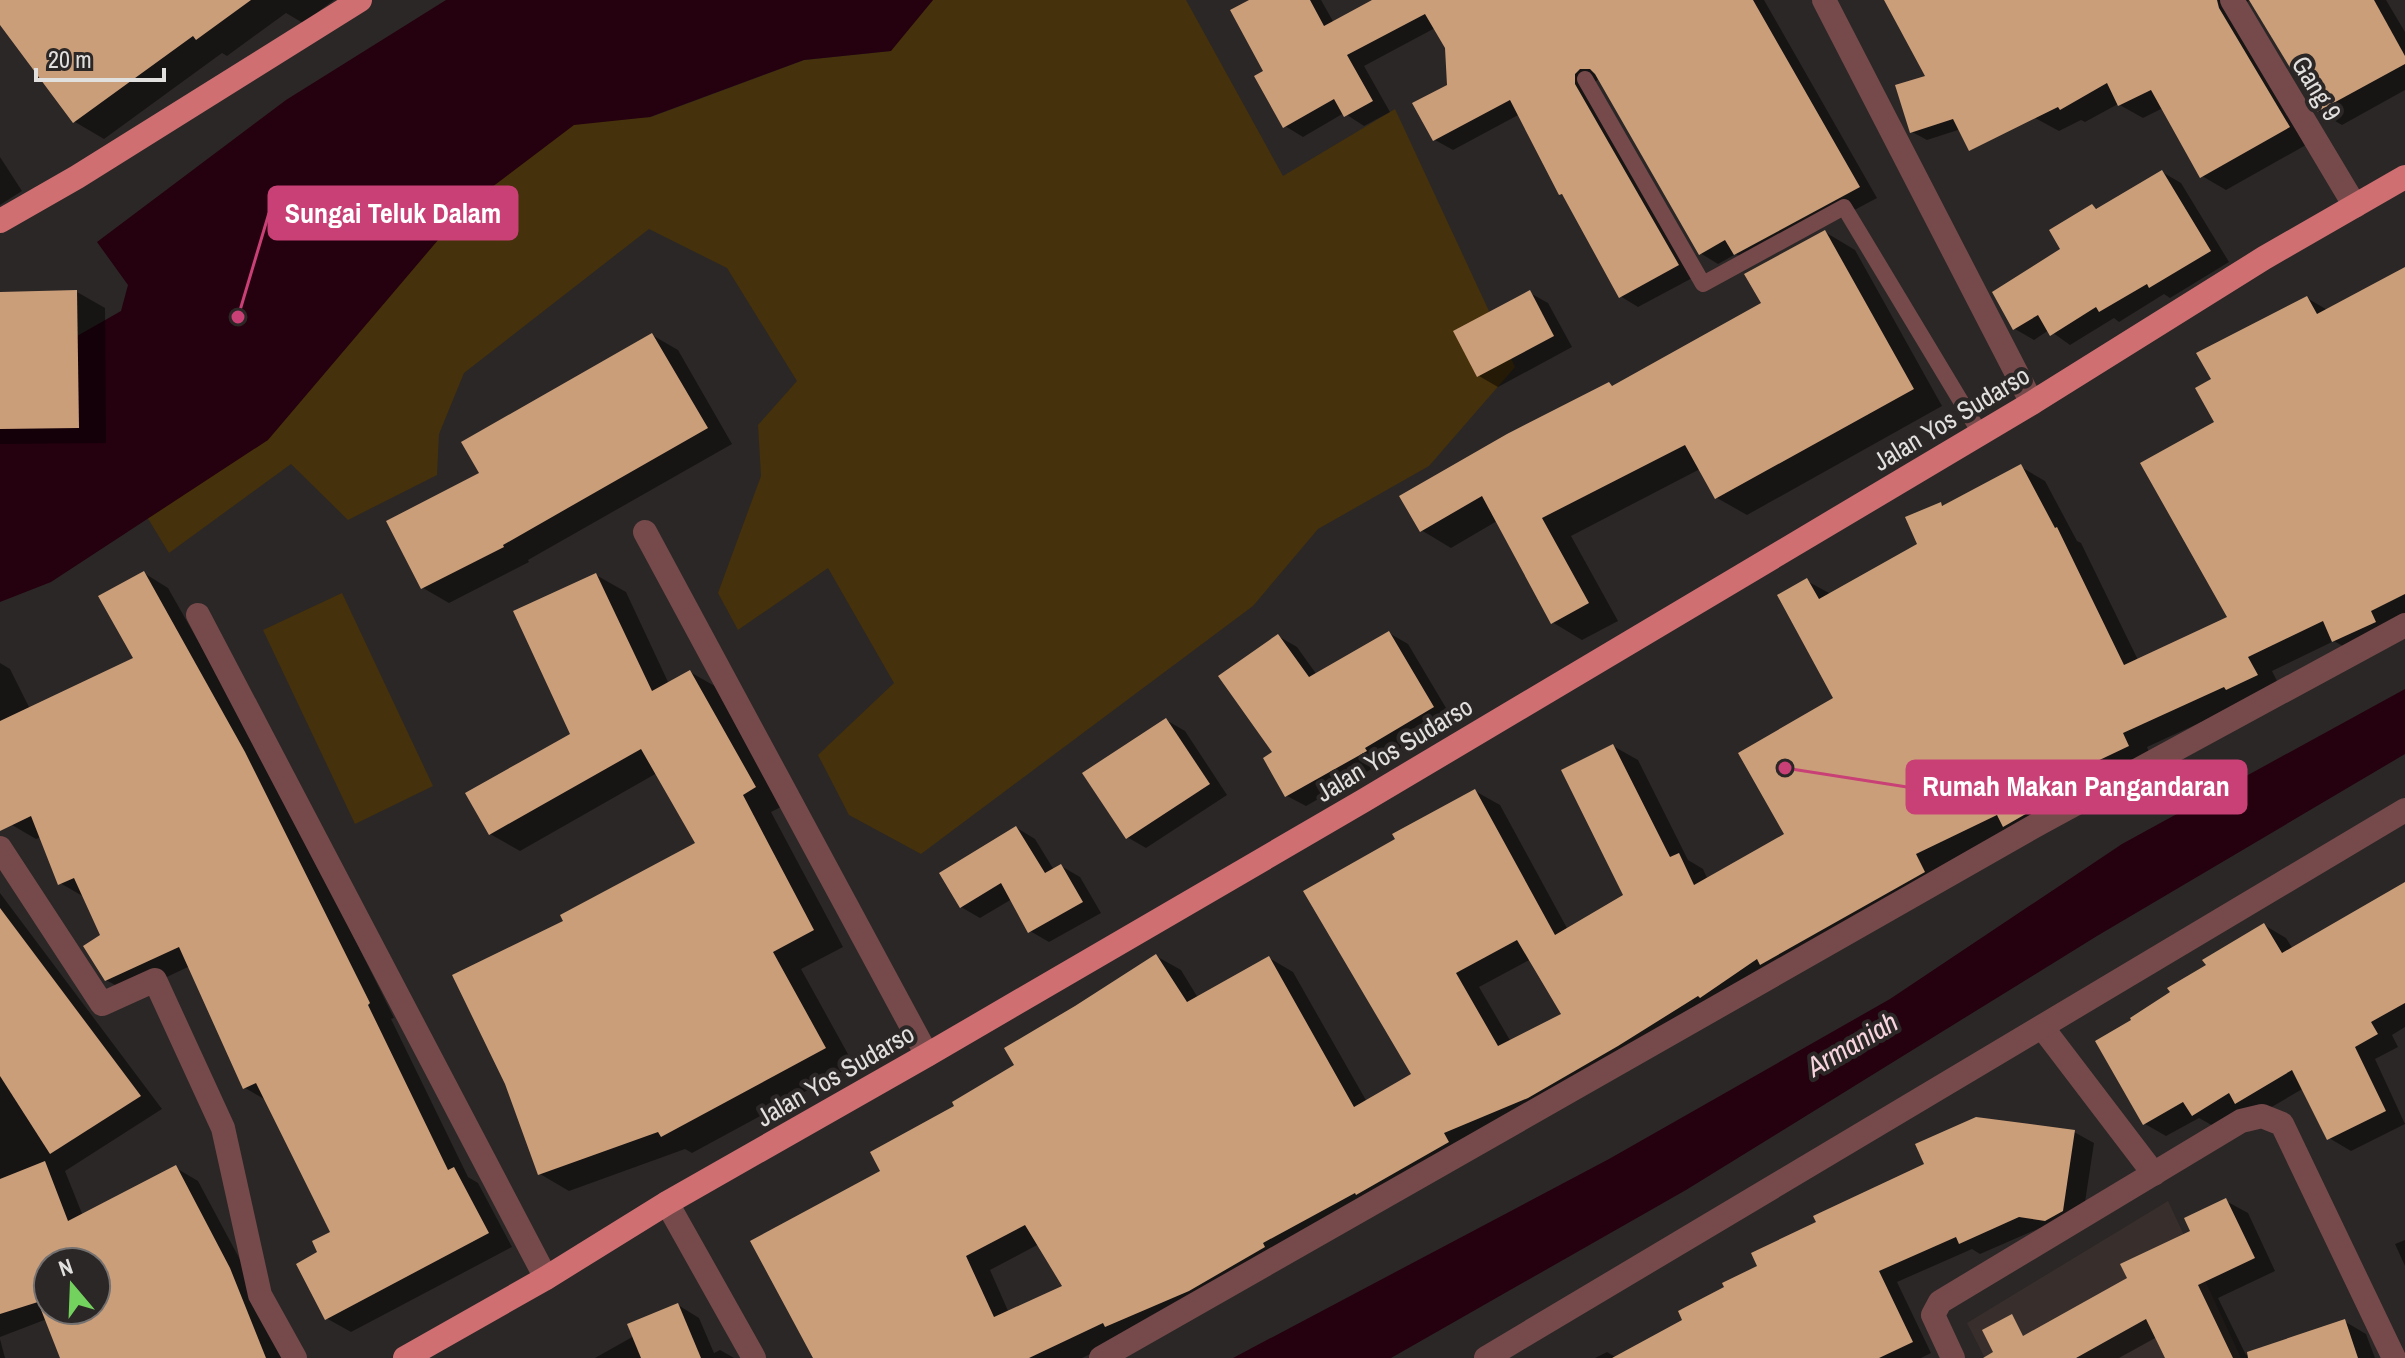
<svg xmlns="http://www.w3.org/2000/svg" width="2405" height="1358" font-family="'Archivo Narrow',sans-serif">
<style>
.built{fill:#382f2c}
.green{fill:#45310b}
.water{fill:#25000f}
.shadow{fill:#0007;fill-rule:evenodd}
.building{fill:#cb9e7a;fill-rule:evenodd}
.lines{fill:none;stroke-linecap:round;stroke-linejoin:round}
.service{stroke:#764a4b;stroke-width:16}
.minor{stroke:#764a4b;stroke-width:24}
.trunk{stroke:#d06f72;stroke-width:24}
.labels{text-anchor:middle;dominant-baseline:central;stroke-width:8;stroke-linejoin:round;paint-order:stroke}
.street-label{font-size:26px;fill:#e2e0df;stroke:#2b2726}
.water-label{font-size:28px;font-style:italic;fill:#f8d4df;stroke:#2b2726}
.leader{fill:none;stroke:#c84075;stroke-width:3}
.callout-dot{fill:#c84075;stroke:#2b2726;stroke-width:3}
.callout{fill:#c84075;stroke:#c84075;stroke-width:3}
.callout-label{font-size:28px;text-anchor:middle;font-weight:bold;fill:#fff}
</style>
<rect width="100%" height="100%" fill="#2b2726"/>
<!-- built -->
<polygon class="built" points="2168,1201 2241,1358 1985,1358 1967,1323"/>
<!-- green -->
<g class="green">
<polygon points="933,0 1186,0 1283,176 1395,109 1515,367 1429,466 1318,529 1253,606 921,854 849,815 818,755 894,683 828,568 738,630 718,593 761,476 758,425 797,381 727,268 649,229 464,373 439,434 437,475 348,520 291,464 169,553 141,507 488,129 651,117 804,60 890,51"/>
<polygon points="342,593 433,786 355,824 263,630"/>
</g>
<!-- water -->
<g class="water">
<polygon points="446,0 933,0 891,51 804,60 650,117 574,125 467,206 268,440 51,582 0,602 0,380 121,311 128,285 97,242 286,100"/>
<polygon points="2405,689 2405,754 2097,936 1686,1190 1391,1358 1233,1358 1609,1159 1890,999 2122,844"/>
</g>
<!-- shadow -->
<g class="shadow">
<polygon points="0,0 334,0 303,23 286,13 227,56 222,53 104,139 75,122 0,22"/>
<polygon points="1253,0 1321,0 1334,23 1376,0 1764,0 1877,198 1753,264 1736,254 1718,264 1700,253 1599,78 1593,85 1696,276 1638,307 1620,296 1566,197 1561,194 1520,114 1453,150 1435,140 1449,86 1446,48 1435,28 1364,66 1390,112 1364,126 1344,113 1303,137 1285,126 1266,72"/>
<polygon points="1886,0 1940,0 1992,119 1927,140 1912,132 1928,77"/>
<polygon points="1994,0 2249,0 2242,7 2313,141 2226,190 2202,176 2163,108 2143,118 2118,104 2085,122 2081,120 2059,131 2035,118"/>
<polygon points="2252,0 2386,0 2405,32 2405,90 2342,125 2318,111"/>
<polygon points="0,157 22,191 0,205"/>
<polygon points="2162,172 2181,183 2229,262 2170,298 2164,294 2119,322 2114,318 2070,345 2049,330 2034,340 2015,329 1994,293 2063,249 2092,206 2099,210"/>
<polygon points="1825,232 1855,250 1942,406 1747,515 1717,498 1700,469 1571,536 1618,621 1582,640 1552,622 1497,521 1451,548 1421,530 1609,384 1614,387 1764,304"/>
<path d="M2405 273V620L2358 655 2334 641 2272 671 2281 689 2247 701 2147 747 2152 760 1126 1337 1082 1358H815L883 1172 957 1106 1017 1066 1156 956 1181 970 1198 998 1269 958 1293 972 1367 1102 1413 1075 1398 840 1475 791 1500 805 1568 930 1626 895 1613 746 1638 760 1688 860 1703 869 1708 880 1787 834 1836 699 1807 581 1831 594 1919 545 1940 504 1945 507 2021 467 2045 481 2077 541 2081 543 2138 660 2230 618 2213 379 2307 298 2329 311ZM1531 959 1564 1015 1511 1042 1479 987ZM1039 1244 1064 1287 1009 1313 990 1270Z"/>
<polygon points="77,292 105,308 106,443 0,444 0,294"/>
<polygon points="1530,293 1548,303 1572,347 1498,387 1479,376"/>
<polygon points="652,335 678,350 732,444 528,560 529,562 449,603 423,588 482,474"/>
<polygon points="144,573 168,588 270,768 394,1018 391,1019 468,1177 478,1183 512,1247 351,1332 326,1318 320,1253 333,1232 266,1100 245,1088 190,966 131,994 106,980 103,935 86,898 60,883 41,837 36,839 12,825 0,802 0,663 10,669 30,709 136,658"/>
<polygon points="596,575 626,592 669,684 690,672 720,689 785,805 771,812 843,947 801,969 854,1065 692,1153 685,1149 569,1191 540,1174 566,922 697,844 657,773 520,851 490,834 572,734"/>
<polygon points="1389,633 1408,644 1452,718 1382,759 1384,762 1306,806 1287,796 1275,753 1278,636 1297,647 1317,675"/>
<polygon points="1166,720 1185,731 1227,795 1146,848 1127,837"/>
<polygon points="1017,828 1035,839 1054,870 1061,866 1080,877 1101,913 1049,942 1030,931 1012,899 980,918 961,907"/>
<polygon points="2405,885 2405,1027 2392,1035 2398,1047 2375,1059 2405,1124 2351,1151 2329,1138 2304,1088 2258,1115 2246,1108 2215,1127 2199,1118 2166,1136 2145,1124 2134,1020 2264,925 2286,938 2293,949"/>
<path d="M0 893 162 1109 65 1171 83 1216 176 1168 198 1181 252 1282 282 1358H62L47 1319 0 1337ZM48 1262H96V1310H48Z"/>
<polygon points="2074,1132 2094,1143 2082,1222 2066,1231 2040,1228 1980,1254 1972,1249 1897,1282 1931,1353 1921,1358 1595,1358 1607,1352 1617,1358"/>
<polygon points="2226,1201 2248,1213 2275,1271 2218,1298 2246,1355 2344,1321 2366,1334 2375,1358 2167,1358 2157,1337 2119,1358 2011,1358 2193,1232"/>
<polygon points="2405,1240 2405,1266 2395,1244"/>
<polygon points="678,1305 699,1318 714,1353 720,1350 734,1358 595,1358 634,1336"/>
<polygon points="0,1339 5,1358 0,1358"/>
</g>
<!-- building -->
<g class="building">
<polygon points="0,0 251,0 196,40 193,36 73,123 0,25"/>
<polygon points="1249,0 1310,0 1324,26 1372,0 1753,0 1860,187 1734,255 1725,240 1699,255 1595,74 1590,69 1580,69 1575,74 1575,84 1679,265 1619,298 1562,194 1559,195 1510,100 1433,141 1412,103 1447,85 1445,48 1425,14 1347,55 1373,101 1344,117 1334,99 1283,128 1254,76 1263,71 1230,10"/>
<polygon points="1884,0 2217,0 2219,8 2290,127 2200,178 2151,90 2118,106 2107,83 2060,110 2058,107 1969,151 1953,119 1910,133 1895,85 1925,76"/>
<polygon points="2249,0 2374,0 2405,56 2405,64 2317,112"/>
<polygon points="2162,170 2211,251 2149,288 2147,284 2099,312 2096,307 2050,336 2038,315 2013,330 1992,292 2060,249 2049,230 2092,204 2096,209"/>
<polygon points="1825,230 1914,389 1715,499 1685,445 1542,518 1589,603 1551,624 1482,496 1420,532 1399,496 1507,434 1609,382 1612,386 1761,303 1744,274"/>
<path d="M2405 267V594L2371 611 2376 622 2332 642 2323 621 2248 657 2258 675 2226 690 2224 687 2123 733 2129 746 2030 793 2036 808 2003 827 1997 815 1916 854 1925 872 1760 965 1757 959 1700 998 1698 996 1618 1046 1528 1098 1444 1133 1449 1142 1356 1195 1355 1193 1263 1243 1265 1247 1189 1291 1105 1327 1103 1323 1029 1358H813L750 1241 880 1171 870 1152 954 1106 952 1102 1014 1065 1004 1048 1075 1006 1156 954 1187 1002 1269 956 1354 1107 1411 1074 1303 891 1395 839 1392 834 1475 789 1555 935 1623 895 1561 770 1613 744 1670 857 1679 853 1694 885 1784 834 1738 753 1833 698 1777 595 1807 578 1819 599 1917 544 1905 517 1941 502 1942 506 2021 464 2055 528 2057 527 2124 665 2227 617 2140 463 2214 422 2195 388 2211 379 2196 353 2307 296 2317 314ZM1517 940 1561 1014 1498 1046 1456 973ZM1025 1225 1062 1286 994 1317 966 1256Z"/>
<polygon points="77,290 79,428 0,429 0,292"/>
<polygon points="1530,290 1554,336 1477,377 1453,331"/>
<polygon points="652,333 708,428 503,545 504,547 421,589 386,521 479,473 461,442"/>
<polygon points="144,571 245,752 370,1003 368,1005 448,1170 454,1167 489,1233 325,1320 296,1264 317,1252 312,1241 330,1232 256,1083 243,1089 179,947 105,981 83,946 100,935 74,878 58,885 31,816 0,831 0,721 133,658 98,596"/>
<polygon points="596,573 652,691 690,670 756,787 743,795 814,930 773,952 826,1048 661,1137 658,1132 538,1175 505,1084 452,975 563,921 560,915 695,843 641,749 489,835 465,793 570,734 513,611"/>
<polygon points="1389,631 1434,707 1365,748 1367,751 1285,797 1263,758 1272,752 1218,676 1278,634 1309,677"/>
<polygon points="1166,718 1210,784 1126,839 1082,773"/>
<polygon points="1016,826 1045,873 1061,864 1083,902 1028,933 1001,883 960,908 939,873"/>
<polygon points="2405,882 2405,1003 2371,1022 2378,1034 2355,1047 2386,1111 2327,1140 2292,1070 2235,1104 2229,1093 2192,1116 2183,1102 2143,1125 2095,1041 2131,1020 2130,1018 2170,992 2167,988 2206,965 2202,960 2264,923 2282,953"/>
<polygon points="0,908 141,1096 50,1154 0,1076"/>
<polygon points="1976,1117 2075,1130 2063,1211 2045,1221 2019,1217 1959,1244 1956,1237 1879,1271 1913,1342 1879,1358 1612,1358 1682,1320 1678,1311 1724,1287 1722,1283 1757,1266 1751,1253 1816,1222 1813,1216 1924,1164 1915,1144"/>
<path d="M45 1161 68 1221 176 1165 230 1268 266 1358H60L38 1302 0 1314V1179ZM48 1262H96V1310H48Z"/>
<polygon points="2226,1198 2255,1258 2198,1285 2233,1358 2165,1358 2146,1319 2076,1358 1983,1358 1993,1352 1982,1330 2012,1314 2023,1336 2127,1278 2120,1264 2190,1231 2184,1218"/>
<polygon points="678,1303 701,1358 641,1358 627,1324"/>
<polygon points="2345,1319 2358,1358 2248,1358 2247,1352"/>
</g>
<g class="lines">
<!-- service -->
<polyline class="service" points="1585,79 1703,284 1844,207 1980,433"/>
<!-- minor -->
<g class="minor">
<polyline points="1824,0 2032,403"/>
<polyline points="2232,0 2355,206"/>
<polyline points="645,532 927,1055"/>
<polyline points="198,615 546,1278"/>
<polyline points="0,848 102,1004 155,980 223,1128 260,1295 295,1358"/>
<polyline points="2042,1027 2154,1174"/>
<polyline points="667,1203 754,1358"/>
<polyline points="1101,1358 2040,823 2405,625"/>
<polyline points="1486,1358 2405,810"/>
<polyline points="1953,1358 1933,1315 1940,1302 2241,1121 2262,1116 2282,1124 2394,1358"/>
</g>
<!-- trunk -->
<g class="trunk">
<polyline points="0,221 77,177 360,0"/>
<polyline points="405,1358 546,1278 667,1203 927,1055 1363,801 2032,403 2264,258 2405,177"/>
</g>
</g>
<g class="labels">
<!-- street labels -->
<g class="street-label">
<text transform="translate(2317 88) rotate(59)">Gang 9</text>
<text transform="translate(1951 418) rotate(-31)">Jalan Yos Sudarso</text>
<text transform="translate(1394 749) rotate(-31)">Jalan Yos Sudarso</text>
<text transform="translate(835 1075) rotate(-30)">Jalan Yos Sudarso</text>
</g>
<!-- water labels -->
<g class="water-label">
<text transform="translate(1852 1044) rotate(-30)">Armaniah</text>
</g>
</g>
<!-- callouts -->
<path class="leader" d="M238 317L269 213M1785 768L1907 787"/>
<g class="callout-dot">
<circle cx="238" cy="317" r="8"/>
<circle cx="1785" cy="768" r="8"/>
</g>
<g class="callout">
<rect x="269" y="187" width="248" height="52" rx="8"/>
<rect x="1907" y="761" width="339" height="52" rx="8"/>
</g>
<g class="callout-label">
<text x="393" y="223">Sungai Teluk Dalam</text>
<text x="2076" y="796">Rumah Makan Pangandaran</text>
</g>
<!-- north arrow -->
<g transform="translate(72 1286) rotate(341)"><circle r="38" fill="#2b2726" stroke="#747170" stroke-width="2"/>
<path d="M0-6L14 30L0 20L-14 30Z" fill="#73d25d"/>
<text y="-12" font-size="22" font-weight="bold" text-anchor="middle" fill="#e2e0df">N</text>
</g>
<!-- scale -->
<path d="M36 68v12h128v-12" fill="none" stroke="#e2e0df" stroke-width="4"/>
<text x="48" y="68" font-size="24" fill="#e2e0df" stroke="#2b2726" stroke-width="6" paint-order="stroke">20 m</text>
</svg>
